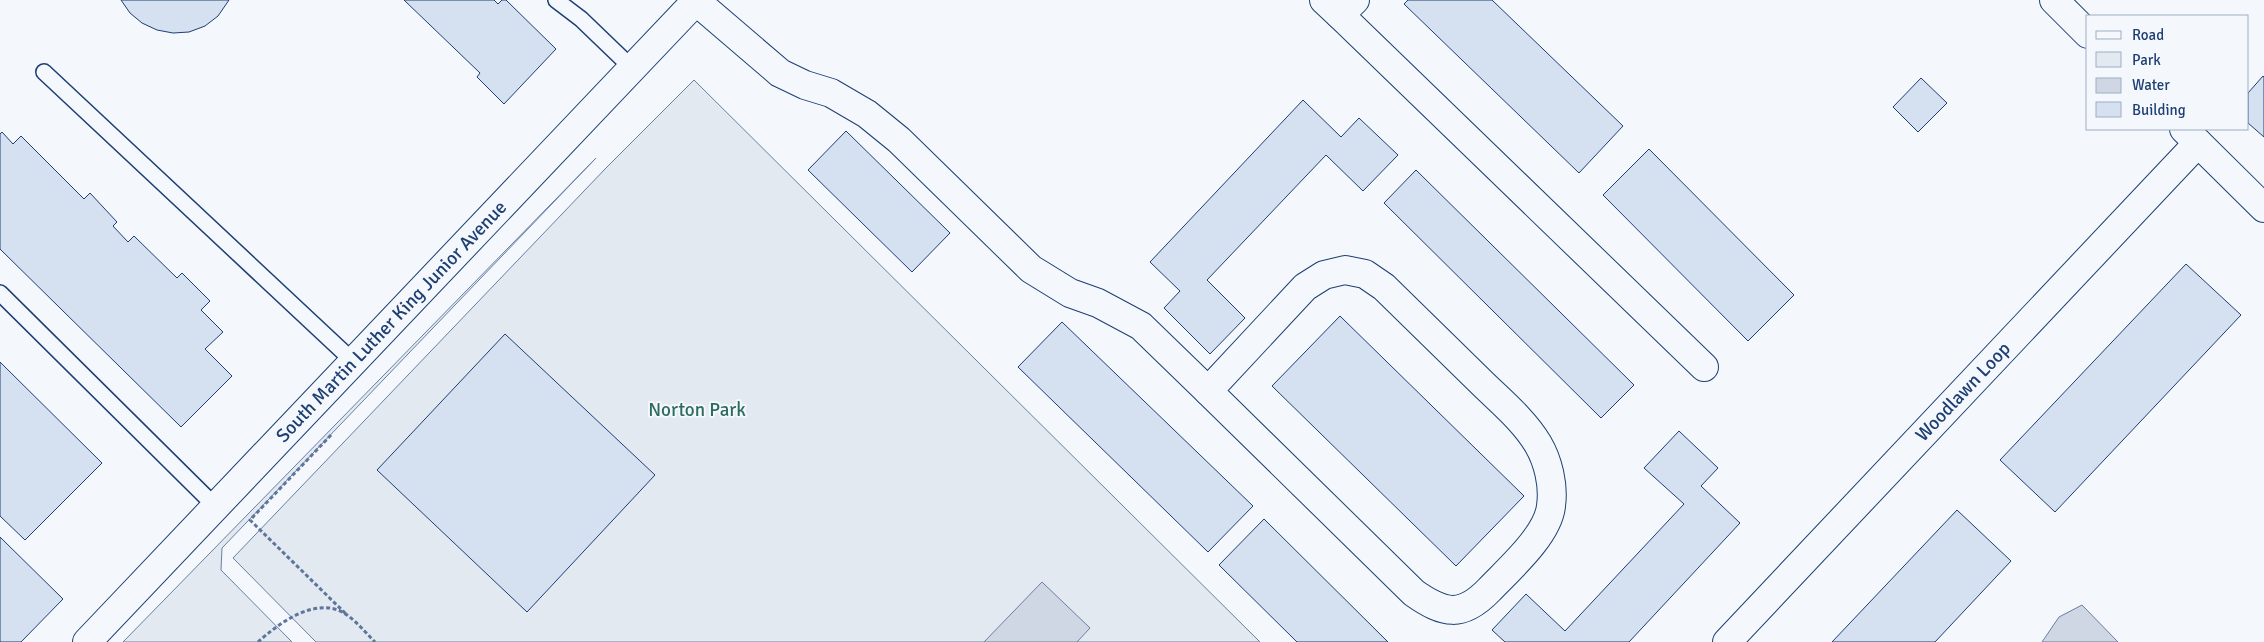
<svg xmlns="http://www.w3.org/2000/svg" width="2264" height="642" font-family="Signika,sans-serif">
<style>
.green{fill:#e3e9f0;stroke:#687fa3}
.water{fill:#cfd7e4;stroke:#687fa3}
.building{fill:#d5e0f0;stroke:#1d3f73}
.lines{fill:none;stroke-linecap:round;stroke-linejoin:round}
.lane-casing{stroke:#1d3f73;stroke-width:18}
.street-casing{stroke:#1d3f73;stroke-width:30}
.secondary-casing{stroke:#1d3f73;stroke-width:30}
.path{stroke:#5e769c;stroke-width:3;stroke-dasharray:4 2.5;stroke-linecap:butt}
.lane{stroke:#f4f7fb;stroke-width:15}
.street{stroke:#f4f7fb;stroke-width:28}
.secondary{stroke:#f4f7fb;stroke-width:28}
.labels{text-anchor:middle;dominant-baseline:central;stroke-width:4;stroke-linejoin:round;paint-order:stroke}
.street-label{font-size:19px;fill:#1d3f73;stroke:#f4f7fb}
.park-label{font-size:19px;fill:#2c6c60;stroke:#f4f7fb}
</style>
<rect width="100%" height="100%" fill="#f4f7fb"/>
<!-- green -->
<g class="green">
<polygon points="694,80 1260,642 316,642 233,558 606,168"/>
<polygon points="596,158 222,548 221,570 292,642 123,642"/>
</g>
<!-- water -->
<g class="water">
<polygon points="1042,582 1090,628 1077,642 984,642"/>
<polygon points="2082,605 2118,642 2042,642 2059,617"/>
</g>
<!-- building -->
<g class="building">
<polygon points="121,0 229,0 218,16 205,26 189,32 173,33 157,30 142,23 130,13"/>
<polygon points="404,0 494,0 498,4 502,0 506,0 556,49 504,104 477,77 480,73"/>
<polygon points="1408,0 1492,0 1623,126 1579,173 1404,4"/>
<polygon points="2263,76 2264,77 2264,137 2248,123 2248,93"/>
<polygon points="1921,78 1947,103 1918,132 1893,107"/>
<polygon points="1303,100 1341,137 1359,118 1398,155 1363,191 1326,155 1207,280 1245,318 1210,354 1164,308 1180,291 1150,262"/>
<polygon points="846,131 950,233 912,272 808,170"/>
<polygon points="2,132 13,144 21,136 84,199 90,193 117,222 113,226 128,242 134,236 177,278 182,273 210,301 201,310 223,332 205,349 232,376 181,427 0,249 0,134"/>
<polygon points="1649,149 1794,295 1748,341 1603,195"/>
<polygon points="1416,170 1634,385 1601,418 1384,203"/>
<polygon points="2186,264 2241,315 2055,512 2000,460"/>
<polygon points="1340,316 1524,496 1456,566 1272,386"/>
<polygon points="1062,322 1253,506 1208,552 1018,367"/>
<polygon points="505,334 655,475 527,612 377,470"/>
<polygon points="0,362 102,463 25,540 0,516"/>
<polygon points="1679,431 1718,468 1701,486 1740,523 1629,642 1505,642 1492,630 1526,594 1565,631 1684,504 1644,468"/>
<polygon points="1957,510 2011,561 1935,642 1832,642"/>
<polygon points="1264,519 1388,642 1297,642 1219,565"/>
<polygon points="0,537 63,599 21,642 0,642"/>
</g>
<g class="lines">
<!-- lane casing -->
<g class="lane-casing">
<g id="lane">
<polyline points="556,0 581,19 633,69"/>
<polyline points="44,72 354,362"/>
<polyline points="0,293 216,507"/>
</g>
</g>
<!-- street casing -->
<g class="street-casing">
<g id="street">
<polyline points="1324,0 1340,15 1355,0"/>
<polyline points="2054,0 2088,34"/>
<polyline points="696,1 780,73 805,85 831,93 867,114 899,140 1031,269 1070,293 1098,303 1141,326 1208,391"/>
<polyline points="1340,15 1704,367"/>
<polyline points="2184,129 2264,208"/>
<path d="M1345 270 1365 274 1384 287C1416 318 1447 349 1479 380 1499 400 1523 419 1538 444 1548 461 1554 485 1551 506 1548 535 1509 569 1489 590 1462 618 1444 614 1414 593L1208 391 1305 287 1324 275Z"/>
<path id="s1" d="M1727 642 2198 143"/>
</g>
</g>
<!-- secondary casing -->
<g class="secondary-casing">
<g id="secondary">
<path id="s2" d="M87 642 697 0"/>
</g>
</g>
<!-- path -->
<g class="path">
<polyline points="331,435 250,520 346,614"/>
<path d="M258 642C279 623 318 594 347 615 357 622 366 633 375 642"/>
</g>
<!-- lane -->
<use href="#lane" class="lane"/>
<!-- street -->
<use href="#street" class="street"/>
<!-- secondary -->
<use href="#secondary" class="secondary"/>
</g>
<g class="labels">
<!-- street labels -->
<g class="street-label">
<text stroke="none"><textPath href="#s2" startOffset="442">South Martin Luther King Junior Avenue</textPath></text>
<text stroke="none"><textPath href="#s1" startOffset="344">Woodlawn Loop</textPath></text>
</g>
<!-- park labels -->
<g class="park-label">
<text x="697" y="410">Norton Park</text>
</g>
</g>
<!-- legend -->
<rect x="2086" y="15" width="162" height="115" fill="#f4f7fb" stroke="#9eadc5"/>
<rect x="2096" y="31" width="25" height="8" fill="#f4f7fb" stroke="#9eadc5"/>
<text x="2132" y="40" font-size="15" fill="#1d3f73">Road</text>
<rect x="2096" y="52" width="25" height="15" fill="#e3e9f0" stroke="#9eadc5"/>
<text x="2132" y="65" font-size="15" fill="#1d3f73">Park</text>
<rect x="2096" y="78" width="25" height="15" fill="#cfd7e4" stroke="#9eadc5"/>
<text x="2132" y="90" font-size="15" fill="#1d3f73">Water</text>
<rect x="2096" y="102" width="25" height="15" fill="#d5e0f0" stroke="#9eadc5"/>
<text x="2132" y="115" font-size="15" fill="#1d3f73">Building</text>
</svg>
